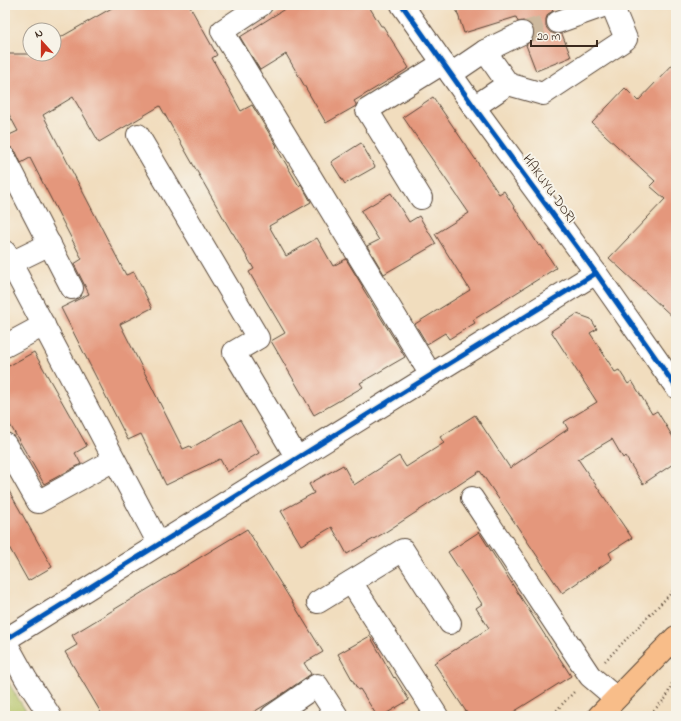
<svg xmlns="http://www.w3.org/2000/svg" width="681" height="721" font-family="'Indie Flower',sans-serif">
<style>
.park{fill:url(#park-tufts);stroke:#787642}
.building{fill:#e4977c}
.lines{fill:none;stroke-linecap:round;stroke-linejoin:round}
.minor-tunnel{stroke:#cdb99e;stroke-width:22;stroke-dasharray:22 11;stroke-linecap:butt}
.minor-casing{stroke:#564536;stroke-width:24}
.highway-casing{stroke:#564536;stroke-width:24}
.path{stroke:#564536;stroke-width:2.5;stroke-dasharray:1 3;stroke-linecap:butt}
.minor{stroke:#fff;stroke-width:22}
.highway{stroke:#f8bd89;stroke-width:22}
.cycleway-casing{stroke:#f7f3e8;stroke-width:8}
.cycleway{stroke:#0057b8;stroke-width:5}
.labels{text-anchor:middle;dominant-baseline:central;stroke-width:4;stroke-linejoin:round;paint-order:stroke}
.street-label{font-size:14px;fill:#3b2a1e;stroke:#f7f3e8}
</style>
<defs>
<pattern id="park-tufts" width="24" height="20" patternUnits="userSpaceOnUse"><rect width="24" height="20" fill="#b4c366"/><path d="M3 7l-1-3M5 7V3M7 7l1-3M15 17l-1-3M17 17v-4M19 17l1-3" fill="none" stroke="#949f53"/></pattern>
</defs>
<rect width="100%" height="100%" fill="#f7f3e8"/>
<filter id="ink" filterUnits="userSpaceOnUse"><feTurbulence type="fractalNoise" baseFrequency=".025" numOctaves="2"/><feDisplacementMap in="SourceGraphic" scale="8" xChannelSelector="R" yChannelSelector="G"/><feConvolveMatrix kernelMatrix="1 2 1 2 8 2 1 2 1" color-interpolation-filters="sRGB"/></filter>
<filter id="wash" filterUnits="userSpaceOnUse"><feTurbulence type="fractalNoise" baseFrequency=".012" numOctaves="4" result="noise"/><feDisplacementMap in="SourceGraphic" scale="16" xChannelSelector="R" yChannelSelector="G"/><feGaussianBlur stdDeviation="0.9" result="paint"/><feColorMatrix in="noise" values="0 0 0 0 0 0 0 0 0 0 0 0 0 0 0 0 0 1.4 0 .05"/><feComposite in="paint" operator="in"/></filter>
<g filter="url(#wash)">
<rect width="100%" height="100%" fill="#f1ddbe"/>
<!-- park -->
<polygon class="park" points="5,677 29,716 5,716"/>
<g id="blocks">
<!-- building -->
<g class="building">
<polygon points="117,5 189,5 217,55 212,58 241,111 252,105 266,128 277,146 276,147 299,186 301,184 311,202 269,226 286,256 317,238 333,266 346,259 363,287 362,287 405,357 360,383 363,387 314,415 271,341 285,333 249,272 254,269 233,233 232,233 160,106 99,142 73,97 43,115 126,275 134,272 152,308 120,324 183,449 190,446 191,448 240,420 259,453 227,472 220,459 166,485 141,434 128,440 61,308 89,294 74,264 82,259 30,158 21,163 16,152 12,148 5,146 5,137 18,131 5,107 5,54 54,54 54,41"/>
<polygon points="291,5 368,5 381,26 383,26 409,68 354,101 356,104 356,106 326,123 286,54 260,70 240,37"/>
<polygon points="455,5 551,5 553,11 548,14 546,19 546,27 550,32 555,34 562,34 571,57 536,71 526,45 532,40 534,34 533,28 529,23 523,21 518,22 516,17 464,33"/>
<polygon points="676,61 676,320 609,258 665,199 650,186 655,181 592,123 625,88 638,101"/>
<polygon points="433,97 499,194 504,191 539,246 541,245 556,268 473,320 475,323 449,339 445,333 427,344 415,324 470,290 435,234 469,213 403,117"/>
<polygon points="361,143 375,167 345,184 331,162"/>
<polygon points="391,193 409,222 419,216 436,244 384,274 367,246 379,240 361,211"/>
<polygon points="577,314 591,319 597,329 590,333 615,372 619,370 628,384 632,381 652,414 657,411 676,442 676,462 643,484 625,456 623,458 612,439 578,459 632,538 609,553 612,559 562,593 480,471 384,533 347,554 332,527 301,545 281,511 314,493 309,484 343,465 354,485 399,456 406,467 444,443 440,437 475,415 510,468 568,429 564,422 597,402 551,331"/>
<polygon points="34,352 87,446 75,453 81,464 44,484 5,416 5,368"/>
<polygon points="5,484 52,567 28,581 5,540"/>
<polygon points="247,529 323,652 304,663 311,674 275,699 247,716 103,716 65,652 77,645 72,635"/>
<polygon points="479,532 571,676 507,716 469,716 434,663 489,628 476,608 482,604 448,552"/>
<polygon points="370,636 394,678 395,677 409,700 382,716 377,716 360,689 358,690 338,654"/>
</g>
</g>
</g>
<g filter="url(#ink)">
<use href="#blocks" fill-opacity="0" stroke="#564536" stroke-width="1"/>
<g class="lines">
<!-- minor-tunnel -->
<polyline class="minor-tunnel" points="522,33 558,22"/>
<!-- minor casing -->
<g class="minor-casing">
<g id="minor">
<polyline points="261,5 222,31 431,375"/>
<polyline points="402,5 474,107 596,273 676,387"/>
<polyline points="558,22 606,5"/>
<polyline points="485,51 522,33"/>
<polyline points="451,74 485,51 508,84 474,107"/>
<polyline points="508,84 543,94 626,39 612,5"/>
<polyline points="138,135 258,338 234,352 297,458"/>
<polyline points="5,158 72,288"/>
<polyline points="421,198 367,110 443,63"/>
<polyline points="5,252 159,544"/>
<polyline points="11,263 50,244"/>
<polyline points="5,346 44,325"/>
<polyline points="5,444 38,502 114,460"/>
<polyline points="472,498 590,676 616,698"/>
<polyline points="351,582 437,716"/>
<polyline points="318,602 403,550 450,623"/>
<polyline points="5,640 431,375 596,273"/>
<polyline points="5,641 26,679 50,716"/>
<polyline points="272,716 317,685 337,716"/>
</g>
</g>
<!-- highway casing -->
<g class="highway-casing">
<polyline id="highway" points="599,716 676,637"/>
</g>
<!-- path -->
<g class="path">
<polyline points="605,661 676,588"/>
<polyline points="551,716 575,691"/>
<polyline points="648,716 666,698 674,679 676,677"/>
</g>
<!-- minor -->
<use href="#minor" class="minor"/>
<!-- highway -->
<use href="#highway" class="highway"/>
<!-- cycleway casing -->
<g class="cycleway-casing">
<g id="cycleway">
<polyline points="402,5 474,107 596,273 676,387"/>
<polyline points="5,640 431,375 596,273"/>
</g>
</g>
<!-- cycleway -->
<use href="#cycleway" class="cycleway"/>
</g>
</g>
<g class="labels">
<!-- street labels -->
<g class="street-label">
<text transform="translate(549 189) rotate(54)">HAKUYU DORI</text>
</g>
</g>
<!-- margin -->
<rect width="681" height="721" fill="none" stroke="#f7f3e8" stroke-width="20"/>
<!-- north arrow -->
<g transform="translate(42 42) rotate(339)"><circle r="19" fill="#f7f3e8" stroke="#aca397"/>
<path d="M0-3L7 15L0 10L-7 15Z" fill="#c8321e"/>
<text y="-6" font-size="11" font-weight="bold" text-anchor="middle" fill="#3b2a1e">N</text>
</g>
<!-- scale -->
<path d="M531 40v6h66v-6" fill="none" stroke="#3b2a1e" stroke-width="2"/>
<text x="537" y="40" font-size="12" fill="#3b2a1e" stroke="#f7f3e8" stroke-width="3" paint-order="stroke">20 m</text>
</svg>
